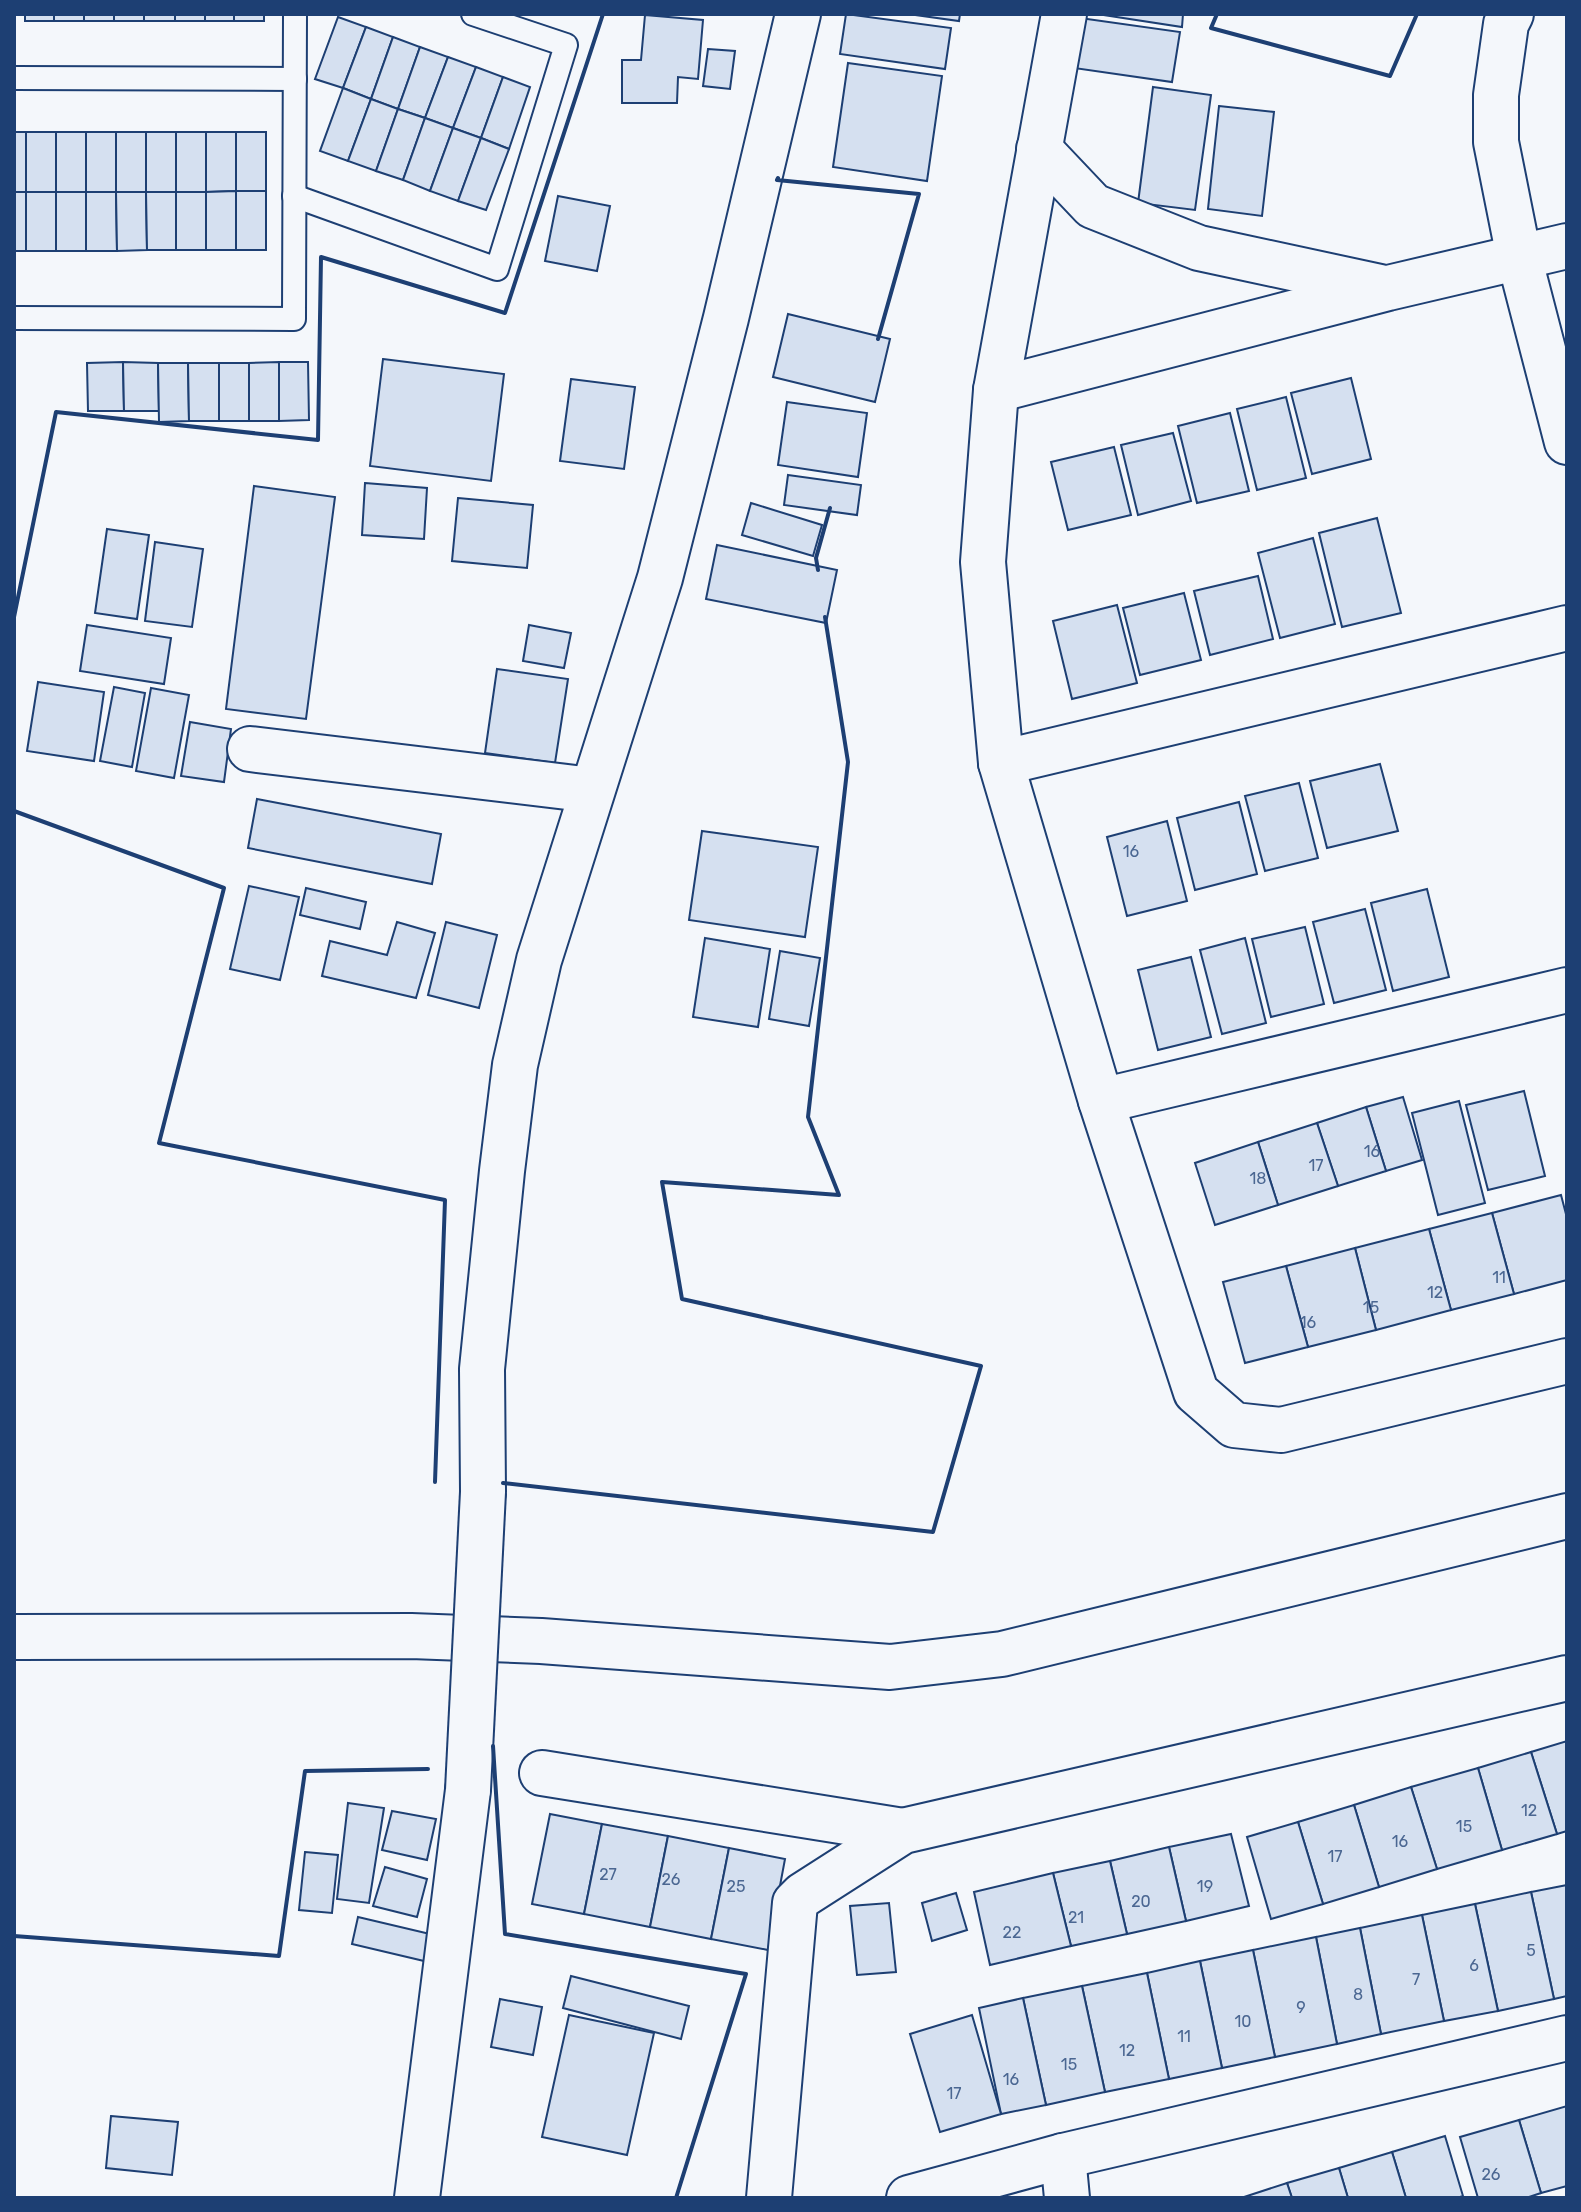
<svg xmlns="http://www.w3.org/2000/svg" width="1581" height="2212" font-family="Rubik,sans-serif">
<style>
.building{fill:#d5e0f0;stroke:#1d3f73;stroke-width:2}
.lines{fill:none;stroke-linecap:round;stroke-linejoin:round}
.lane-casing{stroke:#1d3f73;stroke-width:26}
.street-casing{stroke:#1d3f73;stroke-width:48}
.secondary-casing{stroke:#1d3f73;stroke-width:48}
.lane{stroke:#f4f7fb;stroke-width:22}
.street{stroke:#f4f7fb;stroke-width:44}
.secondary{stroke:#f4f7fb;stroke-width:44}
.street-bridge-casing{stroke:#1d3f73;stroke-width:48;stroke-linecap:butt}
.street-bridge{stroke:#f4f7fb;stroke-width:44}
.wall{stroke:#1d3f73;stroke-width:4}
.labels{text-anchor:middle;dominant-baseline:central;stroke-width:6;stroke-linejoin:round;paint-order:stroke}
.number-label{font-size:16px;fill:#4b6792}
</style>
<rect width="100%" height="100%" fill="#f4f7fb"/>
<!-- building -->
<g class="building">
<rect x="25" y="14" width="29" height="7"/>
<rect x="54" y="14" width="30" height="7"/>
<rect x="84" y="14" width="30" height="7"/>
<rect x="114" y="14" width="30" height="7"/>
<rect x="144" y="14" width="31" height="7"/>
<rect x="175" y="14" width="30" height="7"/>
<rect x="205" y="14" width="29" height="7"/>
<rect x="234" y="14" width="30" height="7"/>
<polygon points="846,14 951,28 945,69 840,54"/>
<polygon points="908,14 960,14 959,21"/>
<polygon points="1097,14 1183,14 1182,27"/>
<polygon points="645,15 703,20 698,79 678,77 677,103 622,103 622,60 641,60"/>
<polygon points="338,17 366,27 343,88 315,79"/>
<polygon points="1073,17 1180,32 1172,82 1067,67"/>
<polygon points="366,27 393,37 371,99 343,88"/>
<polygon points="393,37 420,47 398,109 371,99"/>
<polygon points="420,47 448,57 425,118 398,109"/>
<polygon points="708,49 735,51 730,89 703,86"/>
<polygon points="448,57 476,67 453,128 425,118"/>
<polygon points="848,63 942,76 927,181 833,167"/>
<polygon points="476,67 503,77 481,138 453,128"/>
<polygon points="503,77 530,87 509,149 481,138"/>
<polygon points="1153,87 1211,95 1195,210 1138,203"/>
<polygon points="343,88 371,99 348,161 320,151"/>
<polygon points="371,99 398,109 376,171 348,161"/>
<polygon points="1219,106 1274,112 1262,216 1208,209"/>
<polygon points="398,109 425,118 403,180 376,171"/>
<polygon points="425,118 453,128 430,191 403,180"/>
<polygon points="453,128 481,138 458,201 430,191"/>
<rect x="14" y="132" width="12" height="60"/>
<rect x="26" y="132" width="30" height="60"/>
<rect x="56" y="132" width="30" height="60"/>
<rect x="86" y="132" width="30" height="60"/>
<rect x="116" y="132" width="30" height="60"/>
<rect x="146" y="132" width="30" height="60"/>
<rect x="176" y="132" width="30" height="60"/>
<polygon points="206,132 236,132 236,191 206,192"/>
<rect x="236" y="132" width="30" height="59"/>
<polygon points="481,138 509,149 486,210 458,201"/>
<rect x="236" y="191" width="30" height="59"/>
<polygon points="236,191 236,250 206,250 206,192"/>
<rect x="14" y="192" width="12" height="59"/>
<rect x="26" y="192" width="30" height="59"/>
<rect x="56" y="192" width="30" height="59"/>
<polygon points="86,192 116,192 117,251 86,251"/>
<polygon points="116,192 146,192 147,250 117,251"/>
<polygon points="146,192 176,192 176,250 147,250"/>
<rect x="176" y="192" width="30" height="58"/>
<polygon points="558,196 610,206 597,271 545,261"/>
<polygon points="788,314 890,339 875,402 773,377"/>
<polygon points="383,359 504,374 491,481 370,466"/>
<polygon points="123,362 124,411 88,411 87,363"/>
<polygon points="123,362 158,363 159,411 124,411"/>
<polygon points="279,362 279,421 249,421 249,363"/>
<polygon points="279,362 308,362 309,420 279,421"/>
<polygon points="158,363 188,363 189,421 159,422"/>
<polygon points="188,363 219,363 219,421 189,421"/>
<rect x="219" y="363" width="30" height="58"/>
<polygon points="1351,378 1371,459 1312,474 1291,393"/>
<polygon points="571,379 635,387 624,469 560,461"/>
<polygon points="1286,397 1306,478 1257,490 1237,409"/>
<polygon points="787,402 867,413 858,477 778,465"/>
<polygon points="1230,413 1249,491 1197,503 1178,426"/>
<polygon points="1173,433 1191,501 1138,515 1121,445"/>
<polygon points="1114,447 1131,515 1068,530 1051,462"/>
<polygon points="788,475 861,485 857,515 784,505"/>
<polygon points="365,483 427,488 424,539 362,535"/>
<polygon points="254,486 335,497 306,719 226,709"/>
<polygon points="458,498 533,505 527,568 452,561"/>
<polygon points="751,503 822,525 813,556 742,535"/>
<polygon points="1377,518 1401,613 1342,627 1319,533"/>
<polygon points="107,529 149,535 137,619 95,613"/>
<polygon points="1313,538 1335,624 1280,638 1258,553"/>
<polygon points="155,542 203,549 192,627 145,621"/>
<polygon points="717,545 837,570 826,623 706,599"/>
<polygon points="1258,576 1273,639 1210,655 1194,591"/>
<polygon points="1184,593 1201,660 1140,675 1123,608"/>
<polygon points="1117,605 1137,683 1072,699 1053,621"/>
<polygon points="87,625 171,638 164,684 80,671"/>
<polygon points="529,625 571,633 564,668 523,661"/>
<polygon points="497,669 568,679 555,763 485,753"/>
<polygon points="38,682 104,692 94,761 27,751"/>
<polygon points="114,687 145,693 132,767 100,761"/>
<polygon points="151,688 189,695 174,778 136,771"/>
<polygon points="190,722 231,729 224,782 181,776"/>
<polygon points="1380,764 1398,831 1327,848 1310,781"/>
<polygon points="1299,783 1318,858 1265,871 1245,796"/>
<polygon points="257,799 441,834 432,884 248,848"/>
<polygon points="1239,802 1257,874 1195,890 1177,818"/>
<polygon points="1167,821 1187,901 1127,916 1107,837"/>
<polygon points="702,831 818,847 805,937 689,920"/>
<polygon points="249,886 299,897 280,980 230,969"/>
<polygon points="306,888 366,902 360,929 300,915"/>
<polygon points="1427,889 1449,977 1393,991 1371,903"/>
<polygon points="1365,909 1386,990 1334,1003 1313,922"/>
<polygon points="397,922 435,933 416,998 322,976 330,941 387,955"/>
<polygon points="446,922 497,935 479,1008 428,995"/>
<polygon points="1305,927 1324,1004 1271,1017 1252,939"/>
<polygon points="705,938 770,949 758,1027 693,1017"/>
<polygon points="1245,938 1266,1023 1222,1034 1200,950"/>
<polygon points="780,951 820,958 809,1026 769,1019"/>
<polygon points="1191,957 1211,1037 1158,1050 1138,970"/>
<polygon points="1524,1091 1545,1176 1488,1190 1466,1105"/>
<polygon points="1403,1097 1422,1160 1386,1171 1366,1107"/>
<polygon points="1459,1101 1485,1203 1438,1215 1412,1113"/>
<polygon points="1366,1107 1386,1171 1338,1186 1317,1123"/>
<polygon points="1317,1123 1338,1186 1278,1205 1258,1142"/>
<polygon points="1258,1142 1278,1205 1215,1225 1195,1163"/>
<polygon points="1561,1195 1567,1218 1567,1280 1514,1294 1492,1213"/>
<polygon points="1492,1213 1514,1294 1451,1310 1429,1229"/>
<polygon points="1429,1229 1451,1310 1376,1330 1355,1248"/>
<polygon points="1355,1248 1376,1330 1308,1347 1286,1266"/>
<polygon points="1286,1266 1308,1347 1245,1363 1223,1282"/>
<polygon points="1567,1741 1567,1831 1557,1834 1531,1752"/>
<polygon points="1531,1752 1557,1834 1502,1850 1478,1768"/>
<polygon points="1478,1768 1502,1850 1437,1869 1411,1787"/>
<polygon points="1411,1787 1437,1869 1379,1887 1354,1805"/>
<polygon points="348,1803 384,1808 369,1903 337,1899"/>
<polygon points="1354,1805 1379,1887 1323,1904 1298,1822"/>
<polygon points="392,1811 436,1819 427,1860 382,1850"/>
<polygon points="550,1814 602,1824 584,1914 532,1904"/>
<polygon points="1298,1822 1323,1904 1271,1919 1247,1837"/>
<polygon points="602,1824 668,1836 650,1927 584,1914"/>
<polygon points="1231,1834 1249,1906 1186,1921 1169,1847"/>
<polygon points="668,1836 729,1848 711,1939 650,1927"/>
<polygon points="1169,1847 1186,1921 1127,1934 1110,1861"/>
<polygon points="729,1848 785,1859 768,1950 711,1939"/>
<polygon points="305,1852 338,1855 332,1913 299,1910"/>
<polygon points="1110,1861 1127,1934 1071,1946 1053,1873"/>
<polygon points="385,1867 427,1879 417,1917 373,1906"/>
<polygon points="1053,1873 1071,1946 990,1965 974,1892"/>
<polygon points="1567,1885 1567,1996 1554,1999 1531,1892"/>
<polygon points="1531,1892 1554,1999 1498,2011 1475,1904"/>
<polygon points="956,1893 967,1930 932,1941 922,1903"/>
<polygon points="889,1903 896,1972 857,1975 850,1906"/>
<polygon points="1475,1904 1498,2011 1444,2021 1422,1915"/>
<polygon points="1422,1915 1444,2021 1381,2034 1360,1928"/>
<polygon points="358,1917 430,1934 424,1961 352,1944"/>
<polygon points="1360,1928 1381,2034 1337,2044 1316,1937"/>
<polygon points="1316,1937 1337,2044 1275,2057 1253,1950"/>
<polygon points="1253,1950 1275,2057 1222,2068 1200,1961"/>
<polygon points="1200,1961 1222,2068 1169,2079 1147,1973"/>
<polygon points="1147,1973 1169,2079 1105,2092 1082,1986"/>
<polygon points="571,1976 689,2006 681,2039 563,2008"/>
<polygon points="1082,1986 1105,2092 1046,2105 1023,1998"/>
<polygon points="1023,1998 1046,2105 1001,2114 979,2008"/>
<polygon points="500,1999 542,2007 533,2055 491,2047"/>
<polygon points="569,2015 654,2033 627,2155 542,2137"/>
<polygon points="972,2015 1001,2114 940,2132 910,2034"/>
<polygon points="1567,2106 1567,2186 1541,2193 1519,2120"/>
<polygon points="111,2116 178,2122 172,2175 106,2168"/>
<polygon points="1519,2120 1541,2193 1526,2198 1478,2198 1460,2137"/>
<polygon points="1445,2136 1463,2196 1457,2198 1406,2198 1392,2152"/>
<polygon points="1392,2152 1406,2198 1348,2198 1339,2168"/>
<polygon points="1339,2168 1348,2198 1292,2198 1287,2183"/>
<polygon points="1287,2183 1292,2198 1241,2198"/>
</g>
<g class="lines">
<!-- lane casing -->
<g class="lane-casing">
<g id="lane">
<polyline points="14,78 295,79"/>
<polyline points="294,196 497,269 566,45 473,14"/>
<polyline points="14,318 294,319 295,14"/>
</g>
</g>
<!-- street casing -->
<g class="street-casing">
<g id="street">
<polyline points="1064,14 996,390 983,562 1001,763 1101,1101 1196,1392 1234,1425 1281,1430 1567,1361"/>
<polyline points="1511,14 1506,24 1496,95 1496,142 1519,257 1567,442"/>
<polyline points="1039,149 1093,206 1199,248 1380,287"/>
<polyline points="996,390 1388,288 1567,246"/>
<polyline points="250,749 592,790"/>
<polyline points="1001,763 1567,628"/>
<polyline points="1101,1101 1567,990"/>
<polyline points="483,1492 482,1369 502,1171 515,1065 539,960 660,578 726,318 798,14"/>
<polyline points="542,1773 903,1831"/>
<polyline points="1063,2156 1067,2198"/>
<polyline points="417,2198 468,1790"/>
<polyline points="769,2198 795,1903 803,1895 903,1831 1567,1678"/>
<polyline points="909,2198 1063,2156 1567,2038"/>
</g>
</g>
<!-- secondary casing -->
<g class="secondary-casing">
<polyline id="secondary" points="14,1637 411,1636 541,1641 890,1667 1002,1654 1567,1516"/>
</g>
<!-- lane -->
<use href="#lane" class="lane"/>
<!-- street -->
<use href="#street" class="street"/>
<!-- secondary -->
<use href="#secondary" class="secondary"/>
<!-- street-bridge casing -->
<g class="street-bridge-casing">
<polyline id="street-bridge" points="468,1790 483,1492"/>
</g>
<!-- street-bridge -->
<use href="#street-bridge" class="street-bridge"/>
<!-- wall -->
<g class="wall">
<polyline points="1217,14 1211,28 1390,76 1417,14"/>
<polyline points="778,178 777,180 919,194 878,339"/>
<polyline points="818,570 816,558 830,508"/>
<polyline points="14,617 56,412 318,440 321,257 505,313 603,14"/>
<polyline points="14,811 224,888 159,1143 445,1200 435,1482"/>
<polyline points="503,1483 933,1532 981,1366 682,1299 662,1182 839,1195 808,1117 848,762 825,617"/>
<polyline points="493,1746 505,1934 746,1974 676,2198"/>
<polyline points="14,1936 279,1956 305,1771 428,1769"/>
</g>
</g>
<g class="labels">
<!-- number labels -->
<g class="number-label">
<text x="1131" y="851">16</text>
<text x="1372" y="1151">16</text>
<text x="1316" y="1165">17</text>
<text x="1258" y="1178">18</text>
<text x="1499" y="1277">11</text>
<text x="1435" y="1292">12</text>
<text x="1371" y="1307">15</text>
<text x="1308" y="1322">16</text>
<text x="1529" y="1810">12</text>
<text x="1464" y="1826">15</text>
<text x="1400" y="1841">16</text>
<text x="1335" y="1856">17</text>
<text x="608" y="1874">27</text>
<text x="671" y="1879">26</text>
<text x="736" y="1886">25</text>
<text x="1205" y="1886">19</text>
<text x="1141" y="1901">20</text>
<text x="1076" y="1917">21</text>
<text x="1012" y="1932">22</text>
<text x="1531" y="1950">5</text>
<text x="1474" y="1965">6</text>
<text x="1416" y="1979">7</text>
<text x="1358" y="1994">8</text>
<text x="1301" y="2007">9</text>
<text x="1243" y="2021">10</text>
<text x="1184" y="2036">11</text>
<text x="1127" y="2050">12</text>
<text x="1069" y="2064">15</text>
<text x="1011" y="2079">16</text>
<text x="954" y="2093">17</text>
<text x="1491" y="2174">26</text>
</g>
</g>
<!-- border -->
<rect width="1581" height="2212" fill="none" stroke="#1d3f73" stroke-width="32"/>
</svg>
